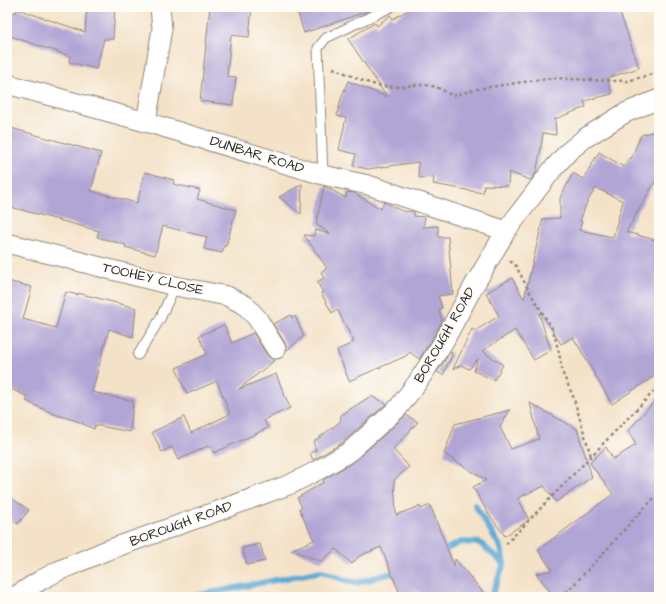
<svg xmlns="http://www.w3.org/2000/svg" width="666" height="604" font-family="'Architects Daughter',sans-serif">
<style>
.lines{fill:none;stroke-linecap:round;stroke-linejoin:round}
.stream{stroke:#5eaad6;stroke-width:6}
.building{fill:#b1a5d5;fill-rule:evenodd}
.lane-casing{stroke:#90867a;stroke-width:11}
.street-casing{stroke:#90867a;stroke-width:21}
.path{stroke:#90867a;stroke-width:2.5;stroke-dasharray:3 3;stroke-linecap:butt}
.lane{stroke:#fff;stroke-width:9}
.street{stroke:#fff;stroke-width:19}
.labels{text-anchor:middle;dominant-baseline:central;stroke-width:4;stroke-linejoin:round;paint-order:stroke}
.street-label{font-size:14px;fill:#2b2b2b;stroke:#fdfcf7}
</style>
<rect width="100%" height="100%" fill="#fdfcf7"/>
<filter id="ink" filterUnits="userSpaceOnUse"><feTurbulence type="fractalNoise" baseFrequency=".025" numOctaves="2"/><feDisplacementMap in="SourceGraphic" scale="8" xChannelSelector="R" yChannelSelector="G"/><feConvolveMatrix kernelMatrix="1 2 1 2 8 2 1 2 1" color-interpolation-filters="sRGB"/></filter>
<filter id="wash" filterUnits="userSpaceOnUse"><feTurbulence type="fractalNoise" baseFrequency=".012" numOctaves="4" result="noise"/><feDisplacementMap in="SourceGraphic" scale="16" xChannelSelector="R" yChannelSelector="G"/><feGaussianBlur stdDeviation="0.9" result="paint"/><feColorMatrix in="noise" values="0 0 0 0 0 0 0 0 0 0 0 0 0 0 0 0 0 1.4 0 .05"/><feComposite in="paint" operator="in"/></filter>
<g filter="url(#wash)">
<rect width="100%" height="100%" fill="#f4e2c8"/>
<g class="lines">
<!-- stream -->
<g class="stream">
<polyline points="475,505 501,548 504,564"/>
<polyline points="440,552 461,542 480,543 504,564 491,597"/>
<polyline points="190,597 322,571 342,579 356,583 399,571"/>
</g>
</g>
<g id="blocks">
<!-- building -->
<g class="building">
<polygon points="87,7 115,7 113,39 104,39 96,69 69,62 70,56 7,35 7,10 16,13 17,9 85,32"/>
<polygon points="210,7 252,7 249,37 231,35 227,76 236,77 233,105 200,101"/>
<polygon points="296,7 371,7 371,10 304,33"/>
<polygon points="413,7 618,7 639,68 607,78 612,94 584,101 586,107 555,119 556,135 543,133 540,153 536,173 530,180 509,172 508,186 484,185 483,193 433,184 434,177 419,178 418,162 368,169 353,166 356,154 339,150 346,118 337,116 341,99 348,81 387,97 348,39 375,23 377,26 390,15 393,19"/>
<polygon points="7,127 101,153 91,191 137,203 145,172 174,180 173,184 200,190 197,199 236,210 226,246 224,246 222,253 204,249 207,237 163,226 155,255 125,247 126,245 97,237 99,231 7,206"/>
<path d="M659 130V175L626 232 659 241V267L655 285 659 287V373L612 404 573 337 561 344 541 313 539 314 551 350 534 360 515 330 482 351 503 365 494 380 474 371 478 359 469 369 461 365 453 369 472 329 475 331 499 316 486 293 512 278 524 299 543 219 560 218V198L573 173 583 179 599 152 624 167 629 158 631 159 641 135ZM596 188 623 201 613 237 579 230 582 222 580 221 587 202Z"/>
<polygon points="302,184 301,214 279,197"/>
<polygon points="324,186 346,198 347,192 354,193 381,209 384,202 402,211 414,212 414,216 425,217 423,227 438,226 438,237 448,237 453,294 438,296 442,308 439,309 442,321 435,335 419,359 410,352 406,356 349,381 337,350 351,344 350,343 354,342 337,309 332,313 321,293 323,292 317,282 324,278 321,272 327,268 304,235 314,236 315,230 330,234 316,224"/>
<polygon points="7,281 32,287 23,319 56,328 66,292 78,295 78,293 136,308 133,337 109,329 92,392 133,401 130,432 95,425 94,429 77,421 54,414 26,401 28,397 7,387"/>
<polygon points="291,315 292,318 295,316 304,336 287,350 285,343 273,324"/>
<polygon points="224,325 232,343 253,333 267,355 270,358 275,360 239,389 276,374 290,408 264,420 268,428 214,453 210,445 178,460 172,447 162,452 152,432 184,417 191,433 230,414 217,381 187,394 176,368 207,354 199,336"/>
<polygon points="451,351 452,355 443,375 437,372"/>
<polygon points="371,396 386,404 342,443 313,460 310,453 316,450 313,442 340,422 341,415"/>
<polygon points="659,396 659,590 652,597 555,597 536,574 552,570 538,550 613,494 590,463 606,447 613,459 636,445 628,431"/>
<polygon points="530,403 577,429 592,477 556,502 544,486 518,498 529,520 505,536 488,513 473,487 486,480 444,454 455,424 510,410 500,427 511,449 539,439"/>
<polygon points="406,415 418,422 393,449 409,467 394,480 396,515 420,506 421,509 430,505 454,566 455,559 487,597 424,597 416,590 400,594 381,547 359,556 352,564 336,549 321,561 291,550 314,540 299,509 302,507 297,498 324,482 323,480 356,460"/>
<polygon points="7,495 29,510 18,524 7,516"/>
<polygon points="260,544 265,561 247,565 242,548"/>
</g>
</g>
</g>
<g filter="url(#ink)">
<use href="#blocks" fill-opacity="0" stroke="#90867a" stroke-width="1"/>
<g class="lines">
<!-- lane casing -->
<g class="lane-casing">
<g id="lane">
<polyline points="323,175 318,48 326,38 391,7"/>
<polyline points="138,355 160,319 175,286"/>
</g>
</g>
<!-- street casing -->
<g class="street-casing">
<g id="street">
<polyline points="7,84 146,122 323,175 368,185 506,231"/>
<polyline points="146,122 162,29 160,7"/>
<polyline points="7,243 175,286 227,296 245,305 257,318 276,349"/>
<polyline points="14,597 41,580 58,571 105,551 215,512 291,484 322,468 349,452 398,408 417,383 444,341 472,289 506,231 552,170 568,152 585,138 625,113 659,99"/>
</g>
</g>
<!-- path -->
<g class="path">
<path d="M333 68C349 74 366 84 383 86 411 90 425 76 452 96L477 89 536 80 556 78 588 80 628 81 659 72"/>
<polyline points="510,261 516,266 528,289 553,330 559,353 563,374 573,396 591,456"/>
<polyline points="506,544 659,386"/>
<polyline points="562,597 598,559 632,521 659,493"/>
</g>
<!-- lane -->
<use href="#lane" class="lane"/>
<!-- street -->
<use href="#street" class="street"/>
</g>
</g>
<g class="labels">
<!-- street labels -->
<g class="street-label">
<text transform="translate(257 155) rotate(17)">DUNBAR ROAD</text>
<text transform="translate(153 279) rotate(13)">TOOHEY CLOSE</text>
<text transform="translate(445 335) rotate(-60)">BOROUGH ROAD</text>
<text transform="translate(181 524) rotate(-20)">BOROUGH ROAD</text>
</g>
</g>
<!-- margin -->
<rect width="666" height="604" fill="none" stroke="#fdfcf7" stroke-width="24"/>
</svg>
